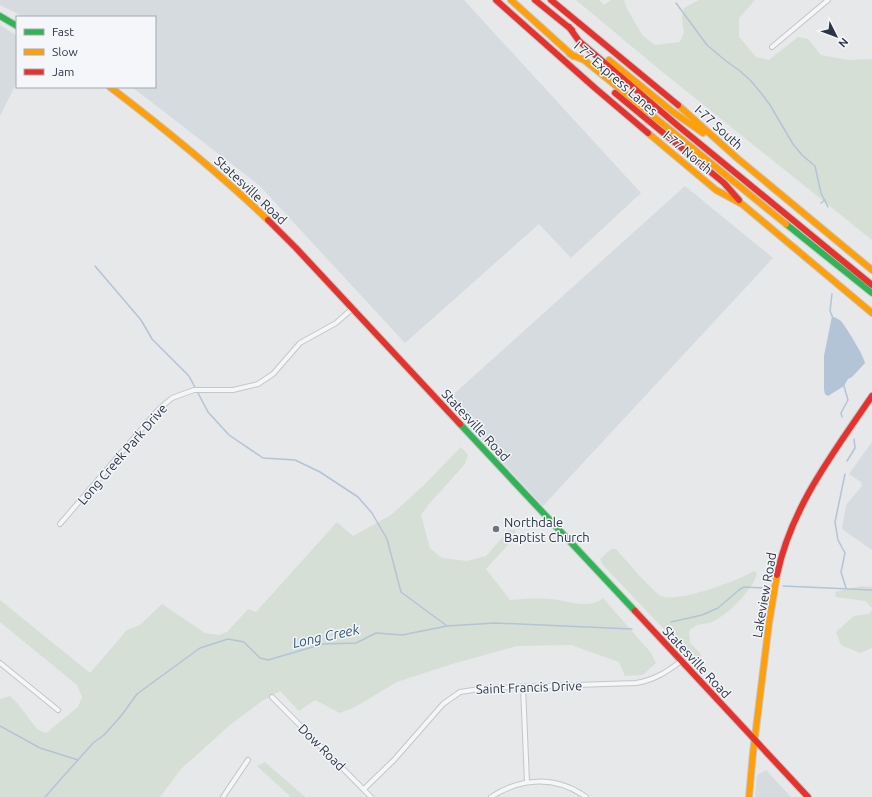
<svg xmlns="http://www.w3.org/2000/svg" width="872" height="797" font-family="Ubuntu,sans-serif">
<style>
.built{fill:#d6dbe0}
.green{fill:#d6dfd5}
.water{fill:#b3c4d6}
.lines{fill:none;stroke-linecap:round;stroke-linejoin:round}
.stream{stroke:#b3c4d6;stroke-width:1.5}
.street-casing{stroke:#c4c6c8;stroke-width:6}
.fast-casing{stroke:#c4c6c8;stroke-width:8}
.slow-casing{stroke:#c4c6c8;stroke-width:8}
.jam-casing{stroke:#c4c6c8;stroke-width:8}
.street{stroke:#f5f6f7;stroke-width:4}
.fast{stroke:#30b455;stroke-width:6}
.slow{stroke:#ff9f0a;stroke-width:6}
.jam{stroke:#e5322d;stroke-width:6}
.poi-dot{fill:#6c747f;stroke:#f4f6f9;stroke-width:1.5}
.labels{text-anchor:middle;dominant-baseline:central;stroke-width:3;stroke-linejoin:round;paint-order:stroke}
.street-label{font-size:13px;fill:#2a3546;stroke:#f4f6f9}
.poi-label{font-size:13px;fill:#2a3546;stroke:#f4f6f9;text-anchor:start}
.water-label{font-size:14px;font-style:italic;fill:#31547d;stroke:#f4f6f9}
</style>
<rect width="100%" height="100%" fill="#e6e8ea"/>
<!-- built -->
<g class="built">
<polygon points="0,0 464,0 641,193 571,258 539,224 405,343 259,185 132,87 155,87 155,17 24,17 0,5"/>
<polygon points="0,25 17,36 17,82 0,116"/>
<polygon points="685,186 773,258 543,506 446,401"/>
<polygon points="872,442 872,550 842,529 846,505 862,486 861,482 849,474"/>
<polygon points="766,770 791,797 755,797 757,775"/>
</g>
<!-- green -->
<g class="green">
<polygon points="576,0 599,0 604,5 611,0 624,0 627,9 643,36 655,45 680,42 684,32 682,18 684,8 699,0 755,0 739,18 739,37 756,57 769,60 798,37 808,39 821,55 848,60 872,59 872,240 660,70"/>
<path d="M461 447 468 455 465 464 429 504 421 515 430 548 442 558 467 561 486 556 509 530H515L516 536 486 569 510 600C523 599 538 598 551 599 569 601 589 610 603 598L651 653 656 663 643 675 625 676 619 662 571 645 517 646 452 664 397 682 355 707 340 713 315 700 299 711 280 691 262 701 230 725 181 769 160 797H0V699L10 696 18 704 37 729 46 733 78 707 82 697 77 685 0 622V600L90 673 127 630 140 625 162 604 205 633 219 635 227 632 248 609 256 612 337 522 353 536 391 515 423 486Z"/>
<path d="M611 549H616C623 557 654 593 661 596 679 603 737 581 754 571L757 573C754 589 728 614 714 621 704 626 699 621 689 631L690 643 700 653 703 660 700 663 694 661 603 565 600 559Z"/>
<polygon points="861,586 872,587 872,608 866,601 836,597 835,592"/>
<polygon points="872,610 872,648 860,653 841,645 836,632 854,616 869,614"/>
<polygon points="265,762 305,797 291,797 257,766"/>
</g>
<!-- water -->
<path class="water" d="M832 316C835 318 839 319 841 321 846 327 864 356 865 363L852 377 848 379 844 386 828 396 825 394 824 390V356Z"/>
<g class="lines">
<!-- stream -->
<g class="stream">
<polyline points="676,3 707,45 726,61 740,71 751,81 761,93 770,105 793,144 802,155 815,166 821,193 828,207"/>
<polyline points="821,203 825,200"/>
<polyline points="95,266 141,320 152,339 189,376 208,412 229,435 263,458 295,460 320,472 358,497 372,513 387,539 401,592 447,626"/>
<polyline points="832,294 830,311 833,318"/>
<polyline points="842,417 841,413 848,400 844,386"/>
<polyline points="847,461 855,448 854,439"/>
<polyline points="845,474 835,522 838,540 845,553 841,572 846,588"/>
<polyline points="783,586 872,590"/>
<polyline points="671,622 702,615 718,608 739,590 744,587 765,588"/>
<polyline points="0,726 40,748 78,760"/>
<polyline points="45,797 93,743 104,735 121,716 137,694 200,648 228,639 244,642 260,658 268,660 323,644 356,643 376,633 402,635 447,626 495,623 632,629"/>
</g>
<!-- street casing -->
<g class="street-casing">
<g id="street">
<polyline points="772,47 828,0"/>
<polyline points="60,524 158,410 172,398 194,390 233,390 258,384 273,374 300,343 336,323 353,308"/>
<polyline points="0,663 58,710"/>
<polyline points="523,687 527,782"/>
<polyline points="272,697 371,797"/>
<path d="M364 789 394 760 443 704 460 692 486 688 636 683C654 680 667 672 681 661"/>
<polyline points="223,797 248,760"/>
<path d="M491 797C522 777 556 776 586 797"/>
</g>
</g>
<!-- fast casing -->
<g class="fast-casing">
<g id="fast">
<polyline points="0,16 17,26"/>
<polyline points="786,224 872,293"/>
<polyline points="460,424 635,611"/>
</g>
</g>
<!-- slow casing -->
<g class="slow-casing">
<g id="slow">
<polyline points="511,0 573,56"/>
<polyline points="570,54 584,60 786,224"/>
<polyline points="609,60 673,112 703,133"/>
<path d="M110 87C165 129 218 172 268 220"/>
<polyline points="678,105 737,158 872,270"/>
<polyline points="648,133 716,190 742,204 872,313"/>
<polyline points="749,797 753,753 769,623 777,575"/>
</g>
</g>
<!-- jam casing -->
<g class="jam-casing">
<g id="jam">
<polyline points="496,0 595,88 648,133"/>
<polyline points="535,0 572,30"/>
<polyline points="551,0 678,105"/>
<polyline points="569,27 579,41 677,125 872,285"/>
<polyline points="615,93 724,183 739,200"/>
<polyline points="268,220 296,248 460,424"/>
<path d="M777 575C791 507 834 452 872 396"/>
<polyline points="635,611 808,797"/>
</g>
</g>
<!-- street -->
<use href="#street" class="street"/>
<!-- fast -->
<use href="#fast" class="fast"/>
<!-- slow -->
<use href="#slow" class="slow"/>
<!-- jam -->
<use href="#jam" class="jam"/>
</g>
<!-- markers -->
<circle class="poi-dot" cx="496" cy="529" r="4"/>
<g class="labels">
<!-- street labels -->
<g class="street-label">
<text transform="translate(616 78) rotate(41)">I 77 Express Lanes</text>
<text transform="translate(719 127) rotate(42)">I-77 South</text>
<text transform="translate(688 152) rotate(40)">I-77 North</text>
<text transform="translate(251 190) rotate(43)">Statesville Road</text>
<text transform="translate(476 425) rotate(47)">Statesville Road</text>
<text transform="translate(122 454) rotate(-49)">Long Creek Park Drive</text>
<text transform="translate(764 595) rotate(-80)">Lakeview Road</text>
<text transform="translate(697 662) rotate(47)">Statesville Road</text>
<text transform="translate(529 687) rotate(-2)">Saint Francis Drive</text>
<text transform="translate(322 747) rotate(45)">Dow Road</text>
</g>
<!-- poi labels -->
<g class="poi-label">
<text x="504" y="522">Northdale<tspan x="504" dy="15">Baptist Church</tspan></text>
</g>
<!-- water labels -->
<g class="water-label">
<text transform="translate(326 636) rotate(-12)">Long Creek</text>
</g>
</g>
<!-- legend -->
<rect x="16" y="16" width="140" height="72" fill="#f4f6f9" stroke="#a3a9b1"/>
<rect x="24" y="29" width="20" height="6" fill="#30b455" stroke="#a3a9b1"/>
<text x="52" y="36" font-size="12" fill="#2a3546">Fast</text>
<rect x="24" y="49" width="20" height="6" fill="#ff9f0a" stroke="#a3a9b1"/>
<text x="52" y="56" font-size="12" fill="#2a3546">Slow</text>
<rect x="24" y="69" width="20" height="6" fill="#e5322d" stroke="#a3a9b1"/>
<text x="52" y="76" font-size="12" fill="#2a3546">Jam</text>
<!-- north arrow -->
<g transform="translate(836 36) rotate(132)" stroke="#f4f6f9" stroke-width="3" paint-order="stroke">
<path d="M0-3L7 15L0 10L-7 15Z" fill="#2a3546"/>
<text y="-6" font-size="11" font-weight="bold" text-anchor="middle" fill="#2a3546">N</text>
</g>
</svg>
